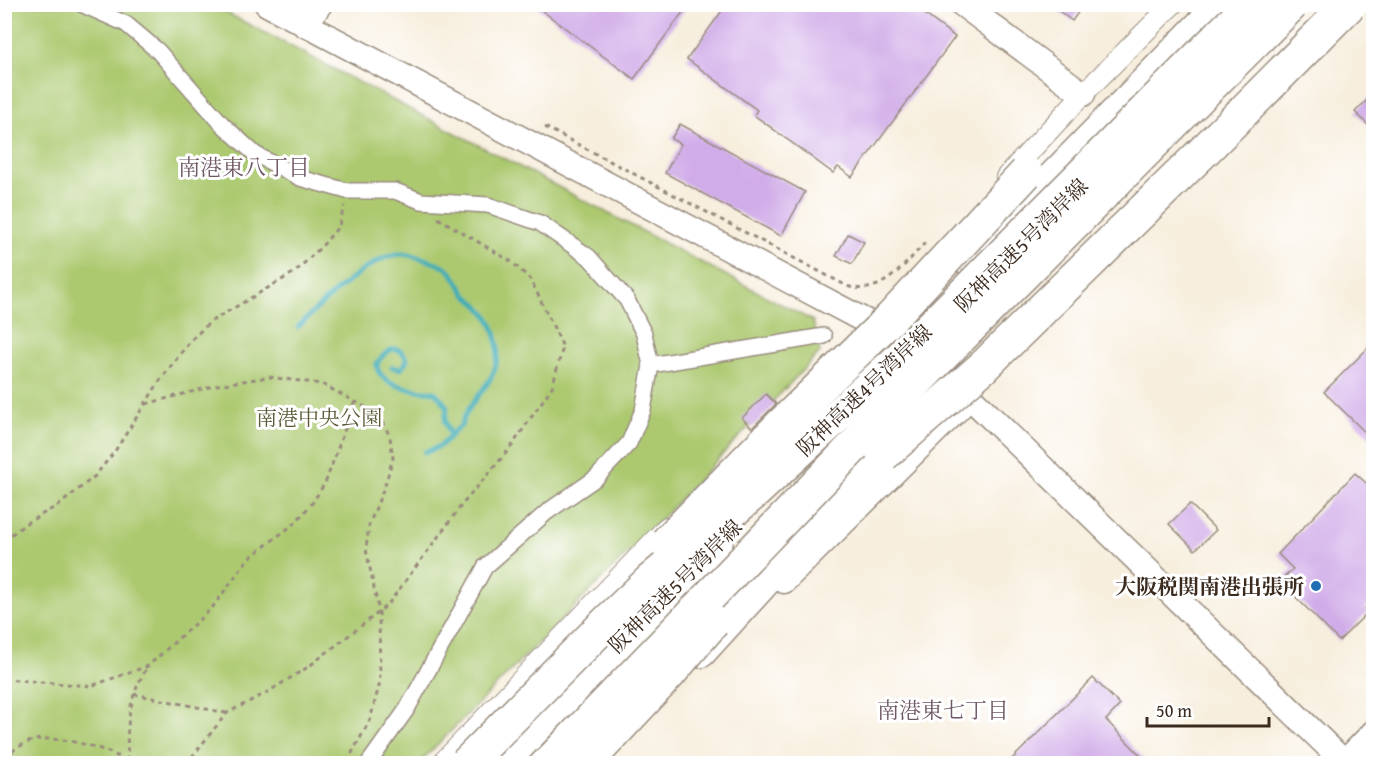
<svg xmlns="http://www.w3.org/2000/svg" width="1378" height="768" font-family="'Gentium Book Plus','Noto Serif JP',serif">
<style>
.green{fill:#acc970;stroke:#747a47;stroke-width:1.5}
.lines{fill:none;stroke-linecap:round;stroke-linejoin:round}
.stream{stroke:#3bacb7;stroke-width:5}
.building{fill:#d0ace8}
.pedestrian-casing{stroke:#998c7e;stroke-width:18}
.minor-casing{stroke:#998c7e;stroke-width:22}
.tertiary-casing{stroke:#998c7e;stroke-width:27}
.motorway-casing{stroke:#998c7e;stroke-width:36}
.path{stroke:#998c7e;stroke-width:3;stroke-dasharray:4.5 4.5;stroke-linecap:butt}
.pedestrian{stroke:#fff;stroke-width:15}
.minor{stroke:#fff;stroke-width:20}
.tertiary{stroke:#fff;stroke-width:24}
.motorway{stroke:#fff;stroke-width:33}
.motorway-bridge-casing{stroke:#998c7e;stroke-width:36;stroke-linecap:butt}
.motorway-bridge{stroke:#fff;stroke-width:33}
.poi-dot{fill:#1f6fb2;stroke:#fff;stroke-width:2}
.labels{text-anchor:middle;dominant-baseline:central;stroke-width:6;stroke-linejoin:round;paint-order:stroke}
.street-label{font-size:21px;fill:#3b2a1e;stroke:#fff}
.park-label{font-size:21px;fill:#5d5a37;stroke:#fff}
.poi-label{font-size:21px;font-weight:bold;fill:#3b2a1e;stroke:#fff;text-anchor:end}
.neighbourhood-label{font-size:22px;fill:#6f5865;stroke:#fff}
</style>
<rect width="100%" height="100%" fill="#fff"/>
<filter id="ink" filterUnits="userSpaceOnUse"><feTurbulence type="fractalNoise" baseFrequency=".0167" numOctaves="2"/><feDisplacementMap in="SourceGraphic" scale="12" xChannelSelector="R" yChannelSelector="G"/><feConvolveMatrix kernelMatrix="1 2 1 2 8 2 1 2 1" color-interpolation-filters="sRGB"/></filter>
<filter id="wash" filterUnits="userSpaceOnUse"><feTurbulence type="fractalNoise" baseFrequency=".008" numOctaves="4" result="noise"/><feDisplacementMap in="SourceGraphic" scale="24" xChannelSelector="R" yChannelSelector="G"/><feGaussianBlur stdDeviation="1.35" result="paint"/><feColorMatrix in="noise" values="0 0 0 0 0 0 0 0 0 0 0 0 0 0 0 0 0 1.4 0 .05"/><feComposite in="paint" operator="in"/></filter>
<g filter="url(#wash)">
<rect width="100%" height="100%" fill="#f7eedd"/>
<!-- green -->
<polygon class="green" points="5,5 212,5 813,321 820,352 641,540 419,763 5,763"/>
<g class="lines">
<!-- stream -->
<g class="stream">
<path d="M298 327C318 307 373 253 401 254 410 254 438 263 445 267 456 274 459 286 467 296 472 300 477 303 481 308 493 320 500 342 497 359 494 386 468 400 461 426 445 437 448 446 425 452"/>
<path d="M392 367 401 369 407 360C398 340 386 351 377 363 376 384 408 389 424 391 425 391 432 391 434 392 439 394 443 402 447 407L445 421 450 435"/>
</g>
</g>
<g id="blocks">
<!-- building -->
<g class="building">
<polygon points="533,4 689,4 634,79"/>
<polygon points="727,4 911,4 955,37 852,177 838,167 833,173 754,115 757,110 687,59"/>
<polygon points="1050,4 1084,4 1072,21"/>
<polygon points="1374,93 1374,131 1355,112"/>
<polygon points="680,124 805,192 781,236 665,173 681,144 671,139"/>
<polygon points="848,234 864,242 852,264 836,256"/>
<polygon points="1374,342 1374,441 1324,392"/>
<polygon points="766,394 776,404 752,428 742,418"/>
<polygon points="1355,473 1374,490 1374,600 1365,609 1368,612 1339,641 1280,581 1293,569 1278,554"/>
<polygon points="1190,504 1216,530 1195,550 1169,524"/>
<polygon points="1093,678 1120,705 1106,720 1149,764 1007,764"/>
</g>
</g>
</g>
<g filter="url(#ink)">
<use href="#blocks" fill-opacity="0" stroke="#998c7e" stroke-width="1.5"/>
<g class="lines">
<!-- pedestrian casing -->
<g class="pedestrian-casing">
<g id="pedestrian">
<polyline points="81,4 126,24 158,51 223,125 255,154 300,178 347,191 395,191 421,201 488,205 540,223 589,257 627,300 644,334 651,365 643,410 629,443 596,478 547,512 485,567 407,709 368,764"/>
<polyline points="651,365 824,336"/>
</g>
</g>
<!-- minor casing -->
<g class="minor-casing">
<g id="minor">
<polyline points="1006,177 1083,94 1173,4"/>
<polyline points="441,764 667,527"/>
</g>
</g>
<!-- tertiary casing -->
<g class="tertiary-casing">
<g id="tertiary">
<polyline points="267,4 869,323 970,397 1346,764"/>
<polyline points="962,4 1083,94"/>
<polyline points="305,25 320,4"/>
<polyline points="784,581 960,407"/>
<polyline points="1343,764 1374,732"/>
</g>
</g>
<!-- motorway casing -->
<g class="motorway-casing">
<g id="motorway">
<polyline points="964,256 1043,189 1223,4"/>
<polyline points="700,651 779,564 883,455"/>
<polyline points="499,764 716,544"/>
</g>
</g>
<!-- path -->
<g class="path">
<path d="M545 127 847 286C882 298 905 263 927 241"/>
<polyline points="146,404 217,385 269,377 322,384 380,415 390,437 393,458 385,485 369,525 366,549 379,612 380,682 370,720 346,764"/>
<polyline points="4,540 28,522 59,505 95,476 115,451 161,379 191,340 210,322 295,272 322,246 339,226 344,206"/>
<polyline points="4,679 91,686 148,666 212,608 248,559 295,523 313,502 326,481 355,401"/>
<polyline points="134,694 226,713"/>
<path d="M4 756C14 750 24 743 34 740 57 735 112 748 129 764"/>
<path d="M128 761C126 728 128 697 147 668"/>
<polyline points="186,764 227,713 266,693 308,667 379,612 389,603 461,506 511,447 552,387 563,347 531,280 512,262 438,218"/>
</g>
<!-- pedestrian -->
<use href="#pedestrian" class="pedestrian"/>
<!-- minor -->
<use href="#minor" class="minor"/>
<!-- tertiary -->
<use href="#tertiary" class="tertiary"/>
<!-- motorway -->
<use href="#motorway" class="motorway"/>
<!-- motorway-bridge casing -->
<g class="motorway-bridge-casing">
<g id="motorway-bridge">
<polyline points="883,455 983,367 1206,149 1350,4"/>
<polyline points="666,543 780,426 890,319 1026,173"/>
<polyline points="466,764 608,621 651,580 755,492 899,359 1251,4"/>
<polyline points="548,764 905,393 1292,4"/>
<polyline points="585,764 668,675 713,622"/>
</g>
</g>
<!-- motorway-bridge -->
<use href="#motorway-bridge" class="motorway-bridge"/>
</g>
</g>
<!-- markers -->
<circle class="poi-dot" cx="1316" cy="586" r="6"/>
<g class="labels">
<!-- street labels -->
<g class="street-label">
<text transform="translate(1021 245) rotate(-45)">阪神高速5号湾岸線</text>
<text transform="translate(864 390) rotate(-44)">阪神高速4号湾岸線</text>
<text transform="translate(675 586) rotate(-45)">阪神高速5号湾岸線</text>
</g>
<!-- park labels -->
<g class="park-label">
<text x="319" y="417">南港中央公園</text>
</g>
<!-- poi labels -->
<g class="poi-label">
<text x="1304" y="586">大阪税関南港出張所</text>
</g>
<!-- neighbourhood labels -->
<g class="neighbourhood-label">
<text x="244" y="167">南港東八丁目</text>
<text x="943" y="710">南港東七丁目</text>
</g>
</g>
<!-- margin -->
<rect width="1378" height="768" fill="none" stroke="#fff" stroke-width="24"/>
<!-- scale -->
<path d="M1147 717v9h122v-9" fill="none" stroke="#3b2a1e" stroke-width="3"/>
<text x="1156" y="717" font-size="18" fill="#3b2a1e" stroke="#ffffff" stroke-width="4.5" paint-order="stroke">50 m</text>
</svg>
